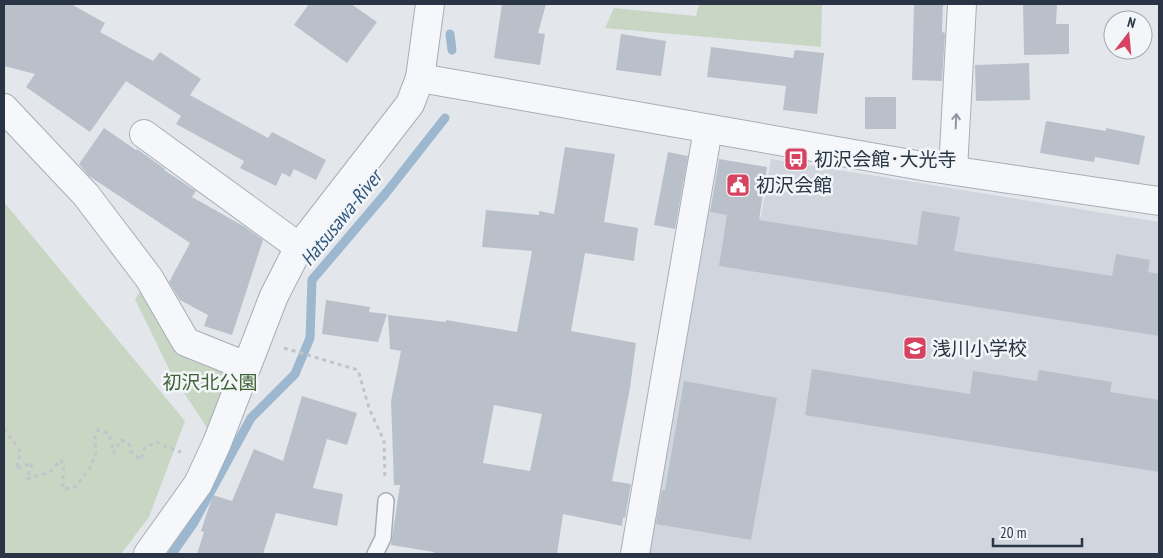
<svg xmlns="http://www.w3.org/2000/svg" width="1163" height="558" font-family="'PT Sans Narrow','Noto Sans JP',sans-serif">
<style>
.built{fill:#d1d6de}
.green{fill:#c9d6c3}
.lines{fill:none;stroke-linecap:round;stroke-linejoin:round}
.stream{stroke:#9cb7ce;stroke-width:9}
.building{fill:#bac0ca;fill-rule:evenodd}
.service-casing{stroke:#a7aeb7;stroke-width:18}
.minor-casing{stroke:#a7aeb7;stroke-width:30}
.tertiary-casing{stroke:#a7aeb7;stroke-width:30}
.path{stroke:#c1c5cb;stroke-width:3;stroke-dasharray:4 4;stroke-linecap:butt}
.service{stroke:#f6f7fa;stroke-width:15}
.minor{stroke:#f6f7fa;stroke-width:28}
.tertiary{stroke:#f6f7fa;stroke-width:28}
.oneway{stroke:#9096a0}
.labels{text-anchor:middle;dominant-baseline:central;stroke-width:5;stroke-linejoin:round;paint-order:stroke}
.poi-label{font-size:19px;fill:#293545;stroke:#f3f6f9;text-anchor:start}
.park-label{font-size:19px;fill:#406236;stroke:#f3f6f9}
.water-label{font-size:20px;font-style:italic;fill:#31567c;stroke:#f3f6f9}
</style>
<rect width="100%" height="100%" fill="#e3e7ec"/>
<!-- built -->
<polygon class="built" points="771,159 1159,222 1159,554 635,554 696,205 761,217"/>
<!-- green -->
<g class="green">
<polygon points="699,4 822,4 821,47 605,28 614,8 696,16"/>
<polygon points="4,202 185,421 149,517 121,554 4,554"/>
<polygon points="149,278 186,342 246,366 217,443 171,373 135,299"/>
</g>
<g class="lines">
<!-- stream -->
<g class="stream">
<polyline points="450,34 452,50"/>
<polyline points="172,554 193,524 251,418 295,374 310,338 312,280 386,193 445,118"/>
</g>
</g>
<!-- building -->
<g class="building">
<polygon points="4,4 71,4 105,23 100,32 153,61 160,52 201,79 190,95 268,138 272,132 326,160 316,180 294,169 290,177 282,173 276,186 240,168 244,161 176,124 181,116 126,81 90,132 26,87 35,74 4,66"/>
<polygon points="309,4 351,4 377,22 347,63 294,25"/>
<polygon points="502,4 546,4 538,33 545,34 540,65 494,58"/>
<polygon points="914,4 943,4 942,32 945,33 942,81 912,80"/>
<polygon points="1023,4 1057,4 1056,24 1069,24 1069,54 1024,55"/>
<polygon points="621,34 666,41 661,76 616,70"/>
<polygon points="711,47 793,58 795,50 824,53 817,114 783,110 786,86 707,77"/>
<polygon points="1029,63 1030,100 976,101 975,65"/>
<rect x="865" y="97" width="31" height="32"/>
<polygon points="1046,121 1106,131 1106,128 1145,136 1139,165 1095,157 1094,162 1040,153"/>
<polygon points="104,128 136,150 137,149 165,169 164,170 196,191 192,197 245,227 263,240 232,335 204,326 208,315 180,300 169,282 190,243 89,176 79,164"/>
<path d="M565 147 615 154 604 222 638 228 634 261 585 253 571 331 636 343 630 388 612 481 631 484 625 518H623L622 526 563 514 557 554H433L434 552 391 545 400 485H394L391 401 401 351 390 349 388 315 446 322V320L517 332 532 251 482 247 486 210 539 215V211L554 214ZM494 405 542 414 530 471 483 463Z"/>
<polygon points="668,152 688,156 675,229 654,225"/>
<polygon points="719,159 767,167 759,220 917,245 922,211 960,217 954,251 1112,276 1116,254 1150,260 1148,272 1159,274 1159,336 719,266 727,215 710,212"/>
<polygon points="326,300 370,307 369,312 387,314 378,342 322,334"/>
<polygon points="812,369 970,394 973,371 1037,381 1039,370 1112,382 1110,392 1159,400 1159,472 805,415"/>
<polygon points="684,381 777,398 751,540 656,524 662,490 665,490"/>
<polygon points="302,396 357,413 347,445 327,439 313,488 343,494 337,526 276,513 263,554 197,554 204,532 201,531 213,495 232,501 254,449 283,461"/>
</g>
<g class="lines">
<!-- service casing -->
<g class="service-casing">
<polyline id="service" points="375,554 383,538 386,501"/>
</g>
<!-- minor casing -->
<g class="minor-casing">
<g id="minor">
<polyline points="4,108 86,195 149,278 186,342 246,366"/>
<polyline points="144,134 299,247"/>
<polyline points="953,170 962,4"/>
<polyline points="148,554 198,484 217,443 274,296 299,247 410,104 420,78"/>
<polyline points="635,554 708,129"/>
</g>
</g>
<!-- tertiary casing -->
<g class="tertiary-casing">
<polyline id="tertiary" points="430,4 420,78 928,167 1159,201"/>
</g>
<!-- path -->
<g class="path">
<polyline points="284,348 358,370 369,408 384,441 385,479"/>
<path d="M4 429 21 452 16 469 32 463 27 479 50 472 61 460C66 469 62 479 63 489L75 487 90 468 96 453 95 437 98 430 109 434 114 453 121 440 129 444 131 452 141 460 144 448 157 442 166 447 181 452"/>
</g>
<!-- service -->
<use href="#service" class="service"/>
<!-- minor -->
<use href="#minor" class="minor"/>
<!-- tertiary -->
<use href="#tertiary" class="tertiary"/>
</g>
<!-- one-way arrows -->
<defs><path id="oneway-shaft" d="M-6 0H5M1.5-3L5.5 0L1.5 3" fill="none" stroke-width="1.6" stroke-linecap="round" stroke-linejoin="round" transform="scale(1.25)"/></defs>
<use class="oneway" href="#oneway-shaft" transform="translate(956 121) rotate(-87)"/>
<!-- icons -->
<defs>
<g id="bus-square" transform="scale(1.25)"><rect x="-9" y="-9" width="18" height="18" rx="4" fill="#d74260" stroke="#f3f6f9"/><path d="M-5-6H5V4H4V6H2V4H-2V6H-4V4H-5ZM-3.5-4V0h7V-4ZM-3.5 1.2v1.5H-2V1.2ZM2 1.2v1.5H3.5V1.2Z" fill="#fff"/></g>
<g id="civic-square" transform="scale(1.25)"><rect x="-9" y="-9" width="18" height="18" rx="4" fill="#d74260" stroke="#f3f6f9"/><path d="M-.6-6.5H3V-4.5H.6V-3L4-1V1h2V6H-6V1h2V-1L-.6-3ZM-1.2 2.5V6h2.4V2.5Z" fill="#fff"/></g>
<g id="school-square" transform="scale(1.25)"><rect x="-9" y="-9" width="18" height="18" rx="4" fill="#d74260" stroke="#f3f6f9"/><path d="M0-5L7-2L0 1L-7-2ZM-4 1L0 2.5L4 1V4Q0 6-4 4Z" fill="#fff"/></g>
</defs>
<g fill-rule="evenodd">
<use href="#bus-square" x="796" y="159"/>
<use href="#civic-square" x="738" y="185"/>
<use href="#school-square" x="915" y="348"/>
</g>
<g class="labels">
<!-- poi labels -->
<g class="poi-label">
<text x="814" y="159">初沢会館･大光寺</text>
<text x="756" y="185">初沢会館</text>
<text x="932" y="348">浅川小学校</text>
</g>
<!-- park labels -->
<g class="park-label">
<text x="210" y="382">初沢北公園</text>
</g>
<!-- water labels -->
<g class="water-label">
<text transform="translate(341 218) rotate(-51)">Hatsusawa-River</text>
</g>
</g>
<!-- border -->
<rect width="1163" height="558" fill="none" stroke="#293545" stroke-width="10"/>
<!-- north arrow -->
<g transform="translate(1128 35) rotate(16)"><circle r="24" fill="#f3f6f9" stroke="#a2a9b1"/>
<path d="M0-4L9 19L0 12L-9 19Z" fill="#d74260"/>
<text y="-8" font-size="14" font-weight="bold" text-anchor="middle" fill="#293545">N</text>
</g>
<!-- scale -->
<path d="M993 538v8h89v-8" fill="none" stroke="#293545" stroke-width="2.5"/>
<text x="1000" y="538" font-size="15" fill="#293545" stroke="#f3f6f9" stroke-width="4" paint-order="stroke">20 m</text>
</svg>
